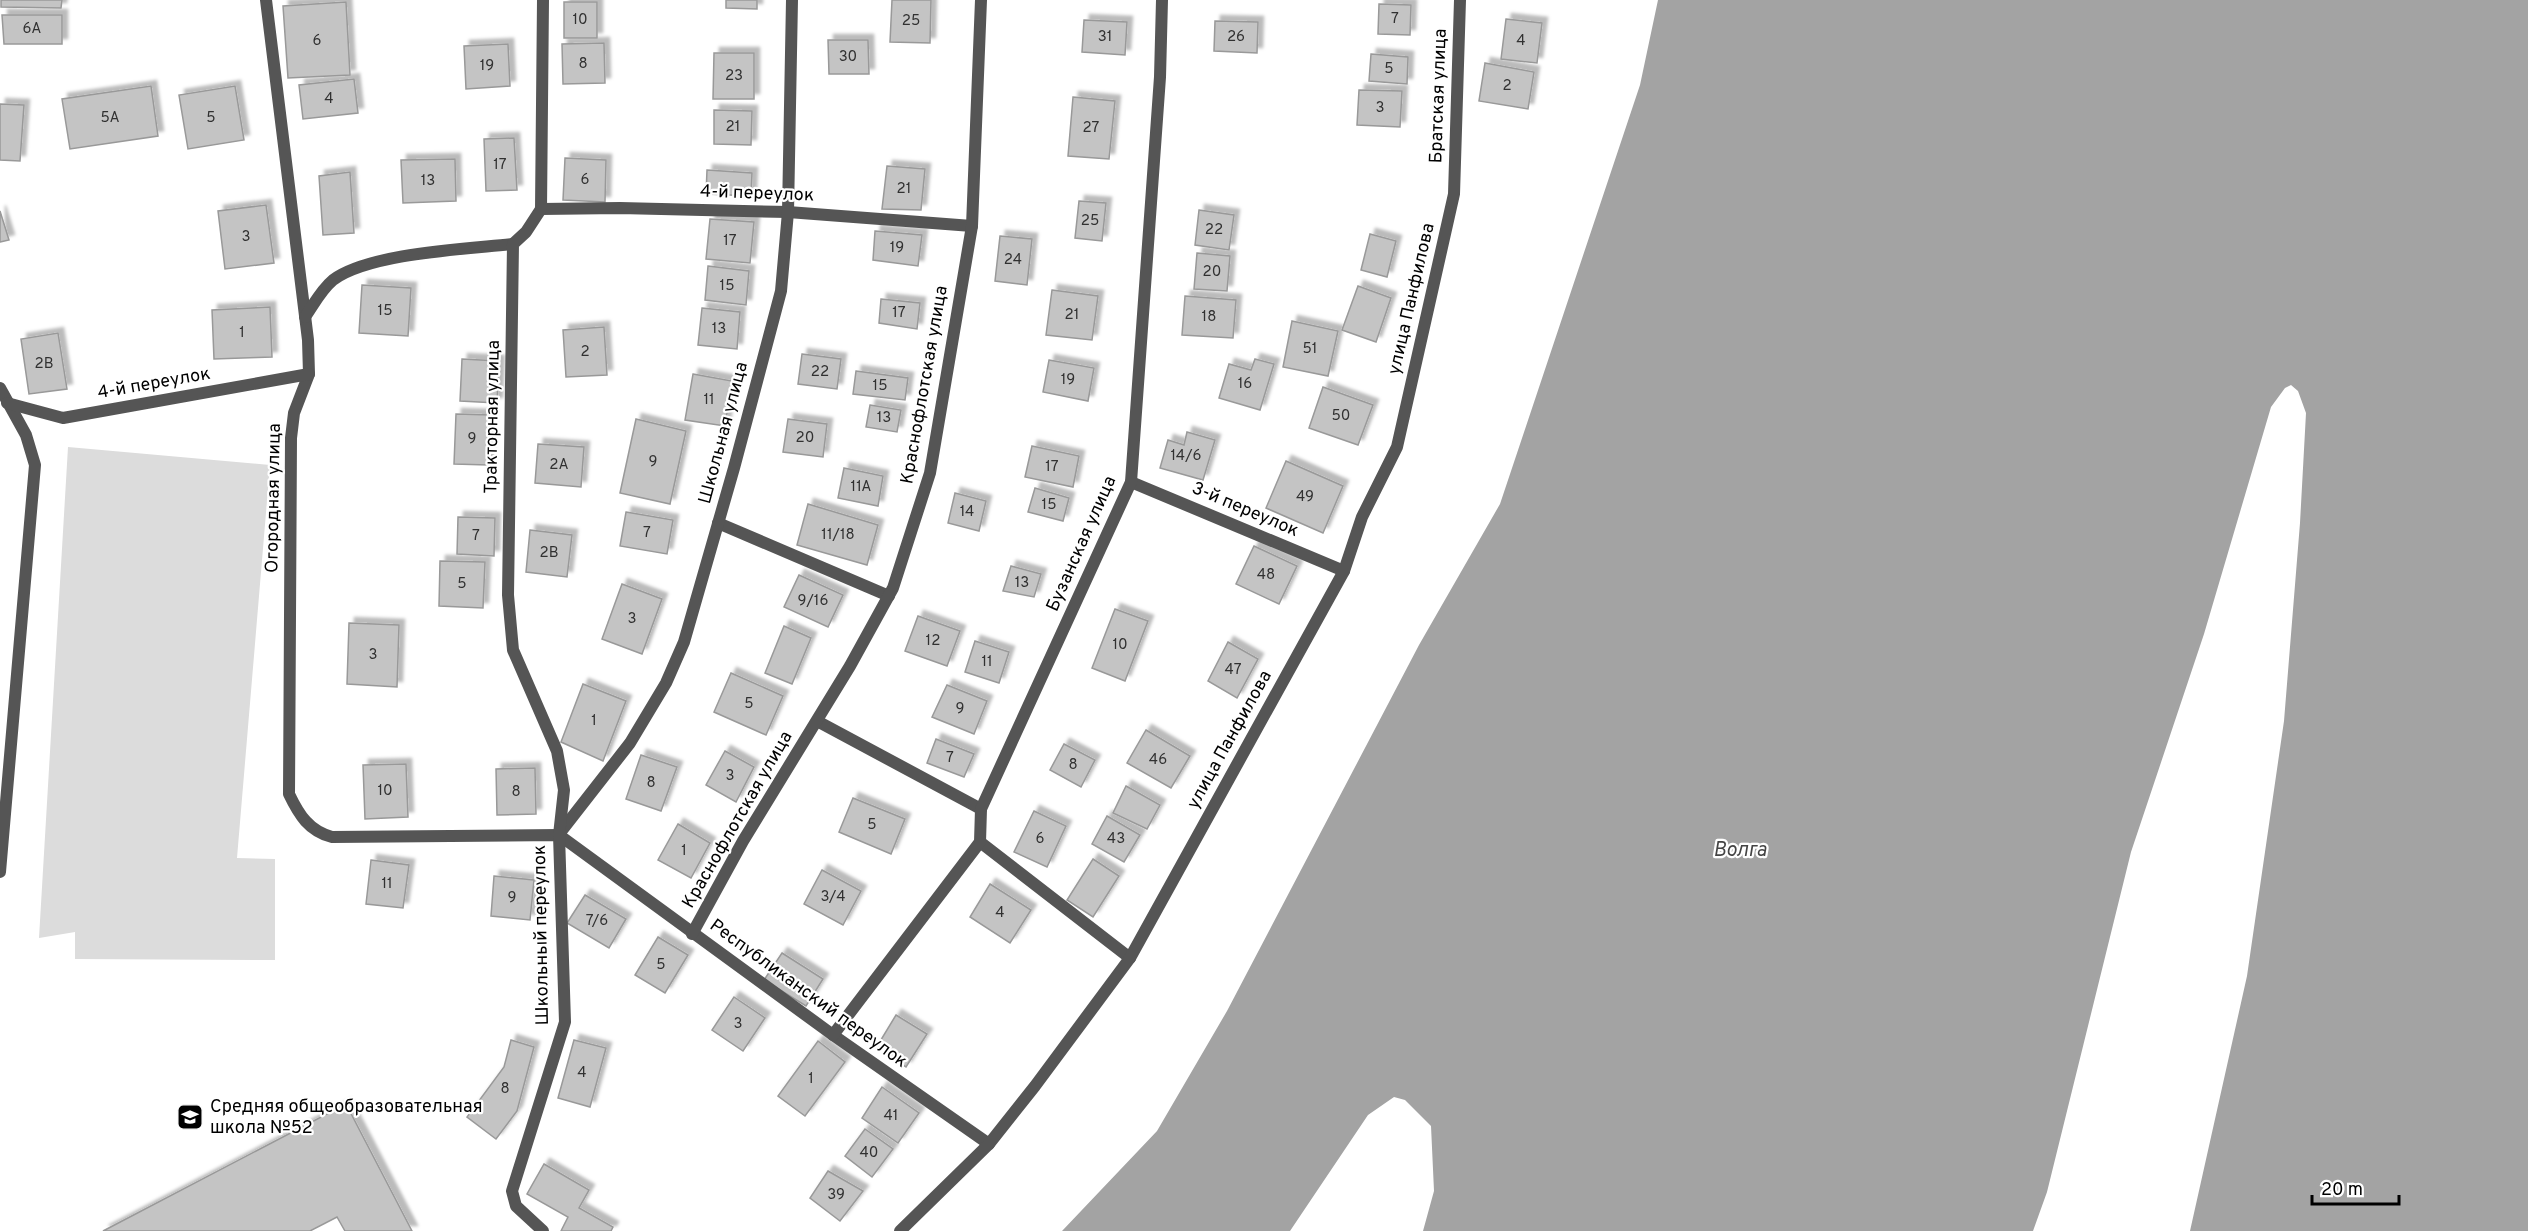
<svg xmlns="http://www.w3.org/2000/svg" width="2528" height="1231" font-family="Overpass,sans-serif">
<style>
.green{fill:#dcdcdc}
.water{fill:#a3a3a3}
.building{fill:#c4c4c4;stroke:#999;stroke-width:1.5;filter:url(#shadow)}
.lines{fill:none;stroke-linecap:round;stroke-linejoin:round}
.minor{stroke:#555;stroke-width:12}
.labels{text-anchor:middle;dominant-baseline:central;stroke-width:4.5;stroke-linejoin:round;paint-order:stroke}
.number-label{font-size:15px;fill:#313131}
.street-label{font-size:18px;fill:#000;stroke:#fff}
.poi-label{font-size:18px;fill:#000;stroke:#fff;text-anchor:start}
.water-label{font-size:20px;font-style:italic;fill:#444;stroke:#fff}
</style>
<defs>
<filter id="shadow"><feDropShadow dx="5.5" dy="-5.5" stdDeviation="1.5" flood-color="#0004"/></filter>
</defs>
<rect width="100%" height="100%" fill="#fff"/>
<!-- green -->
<polygon class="green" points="68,447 270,465 237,858 275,859 275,960 75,959 75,932 39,938"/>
<!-- water -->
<polygon class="water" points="1658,0 2528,0 2528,1231 2190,1231 2247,976 2284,721 2300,523 2306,413 2298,391 2291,385 2285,388 2271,407 2204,634 2131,852 2047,1192 2033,1231 1423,1231 1434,1191 1431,1126 1405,1100 1394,1097 1368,1115 1290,1231 1062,1231 1157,1131 1227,1011 1419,645 1500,504 1640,85"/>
<!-- building -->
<g class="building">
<polygon points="1,0 62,0 61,8 1,7"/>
<polygon points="726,0 757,0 757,9 726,8"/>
<polygon points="892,0 931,0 930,43 890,42"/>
<polygon points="346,2 350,75 288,78 283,6"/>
<rect x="564" y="2" width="33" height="36"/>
<polygon points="1379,4 1411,5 1410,35 1378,34"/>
<polygon points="2,15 62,15 62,44 4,44"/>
<polygon points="1506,19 1542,23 1537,63 1501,59"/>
<polygon points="1084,20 1127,22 1125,55 1082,52"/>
<polygon points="1215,21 1258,22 1257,53 1214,51"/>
<polygon points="828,40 868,40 869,74 829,74"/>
<polygon points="604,43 605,83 563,84 562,44"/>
<polygon points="508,44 510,86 466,89 464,46"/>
<polygon points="714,53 754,53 754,99 713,99"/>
<polygon points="1371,54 1408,57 1407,84 1369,81"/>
<polygon points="1485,63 1534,72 1528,109 1479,101"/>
<polygon points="354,79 358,113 303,119 299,85"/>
<polygon points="151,86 158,136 70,149 62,99"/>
<polygon points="235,86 244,140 188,149 179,95"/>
<polygon points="1359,90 1402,91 1400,127 1357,125"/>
<polygon points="1073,97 1115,101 1109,159 1068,156"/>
<polygon points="0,104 24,105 20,161 0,160"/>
<polygon points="714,110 752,111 751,145 714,144"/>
<polygon points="514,138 517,190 486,191 484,139"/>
<polygon points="565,158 606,160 605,202 563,200"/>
<polygon points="455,159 456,201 403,203 401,160"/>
<polygon points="887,166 925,169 921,210 882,209"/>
<polygon points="707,170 752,173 751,196 706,194"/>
<polygon points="350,172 354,233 323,235 319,176"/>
<polygon points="1079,201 1106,203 1102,241 1075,238"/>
<polygon points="266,205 274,263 225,269 218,211"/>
<polygon points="1199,210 1234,215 1229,250 1195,245"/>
<polygon points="0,211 9,240 0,242"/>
<polygon points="710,219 754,222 750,263 706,259"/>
<polygon points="875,231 922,235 918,266 873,260"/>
<polygon points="1370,234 1396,241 1387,277 1361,270"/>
<polygon points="1000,236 1032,239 1027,285 995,281"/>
<polygon points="1197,253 1230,256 1227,291 1194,289"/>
<polygon points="708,266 749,271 746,305 705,300"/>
<polygon points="362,285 411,288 408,336 359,333"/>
<polygon points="1358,286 1391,298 1376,342 1342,330"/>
<polygon points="1052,290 1098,296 1092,340 1046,335"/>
<polygon points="1185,296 1236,300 1233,338 1182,335"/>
<polygon points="881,299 920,303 917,329 879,323"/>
<polygon points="270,307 272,357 214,359 212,310"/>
<polygon points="702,308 740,312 737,349 698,345"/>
<polygon points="1292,321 1338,331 1328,376 1283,367"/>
<polygon points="604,327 607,375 566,377 563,330"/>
<polygon points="58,333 67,389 29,394 21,339"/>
<polygon points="802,354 841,359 837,389 798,384"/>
<polygon points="462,359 499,361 497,403 460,401"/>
<polygon points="1255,359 1274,364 1260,410 1219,398 1229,364 1251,370"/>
<polygon points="1049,360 1094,368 1088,401 1043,392"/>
<polygon points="856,371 908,378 905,400 853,394"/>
<polygon points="693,374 732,381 725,426 685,420"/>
<polygon points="1323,387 1373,405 1358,445 1309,428"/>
<polygon points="870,405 901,410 897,432 866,427"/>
<polygon points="456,414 491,415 488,465 454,464"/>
<polygon points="636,419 686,431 670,504 620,493"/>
<polygon points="788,419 827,424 823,457 783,452"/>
<polygon points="1187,432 1215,440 1203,480 1160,468 1168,440 1184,445"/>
<polygon points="538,444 584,447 581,487 535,483"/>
<polygon points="1032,446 1079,456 1073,487 1025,477"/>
<polygon points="1286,461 1343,486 1323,533 1266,508"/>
<polygon points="844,468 883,476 878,506 838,498"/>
<polygon points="1035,488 1069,498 1063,521 1028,512"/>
<polygon points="955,493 986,501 979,531 948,523"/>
<polygon points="808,504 878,525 867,565 797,545"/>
<polygon points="626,512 673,520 667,554 620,546"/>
<polygon points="458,517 495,518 494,556 457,554"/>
<polygon points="530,530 572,535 567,577 526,572"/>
<polygon points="1254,546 1297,566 1279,604 1236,584"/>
<polygon points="440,561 485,562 483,608 439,606"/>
<polygon points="1011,566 1041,574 1034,597 1003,591"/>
<polygon points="799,575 843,595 828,627 784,607"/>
<polygon points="622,584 662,599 642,654 602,639"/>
<polygon points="1115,609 1148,621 1125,681 1092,668"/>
<polygon points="918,616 960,631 947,666 905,651"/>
<polygon points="349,623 399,625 397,687 347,684"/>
<polygon points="784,626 811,638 792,684 765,673"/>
<polygon points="975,641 1009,652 999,683 965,672"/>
<polygon points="1228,642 1258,659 1237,698 1208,681"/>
<polygon points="731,673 783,696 766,735 714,712"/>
<polygon points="583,684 626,701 603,761 561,742"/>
<polygon points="947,685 987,701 974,734 932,717"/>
<polygon points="1146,730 1190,756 1171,788 1127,763"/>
<polygon points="936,739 974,754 964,777 927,763"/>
<polygon points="1064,744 1095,760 1081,787 1050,770"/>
<polygon points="725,751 754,767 736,802 706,785"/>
<polygon points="641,755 677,767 661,811 626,799"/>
<polygon points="406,764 408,817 365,819 363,765"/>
<polygon points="535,768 536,814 497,815 496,769"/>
<polygon points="1126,786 1160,805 1147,829 1113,813"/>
<polygon points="853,798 905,819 891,854 839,832"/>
<polygon points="1034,811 1066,826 1047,867 1014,852"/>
<polygon points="1107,816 1140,835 1124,862 1092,844"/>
<polygon points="678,824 710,843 691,878 658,860"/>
<polygon points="1093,859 1119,876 1093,917 1067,900"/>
<polygon points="371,860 409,865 403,908 366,904"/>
<polygon points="822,870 861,891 843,925 804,904"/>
<polygon points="494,876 534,880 530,920 491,916"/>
<polygon points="990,884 1031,910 1010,943 970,917"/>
<polygon points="585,895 626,919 609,948 567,923"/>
<polygon points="658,937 688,955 665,993 635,975"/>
<polygon points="782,953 823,979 806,1006 764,980"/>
<polygon points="734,997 765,1018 743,1051 712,1030"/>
<polygon points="896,1015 927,1034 906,1067 876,1048"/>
<polygon points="511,1040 534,1047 517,1111 496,1139 467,1117 504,1067"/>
<polygon points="574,1040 606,1048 590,1107 558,1098"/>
<polygon points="818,1041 845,1062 805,1116 778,1096"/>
<polygon points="882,1087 919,1113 898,1143 862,1118"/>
<polygon points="346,1104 412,1231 345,1231 337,1217 310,1231 103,1231"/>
<polygon points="865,1129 893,1149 872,1177 845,1156"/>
<polygon points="544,1164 589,1190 579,1208 613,1227 611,1231 561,1231 568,1217 527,1194"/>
<polygon points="828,1171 863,1191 840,1221 810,1198"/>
</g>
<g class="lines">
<!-- minor -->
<g class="minor">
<path d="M266 0 308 340 309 374 294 413 291 438 289 794C299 815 309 831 332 837L559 835 833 1035 989 1144"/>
<polyline points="541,209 620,208 788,212 972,226"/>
<path d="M305 317C314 304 321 290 333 280 369 253 467 249 513 244"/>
<polyline points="0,388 26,435 35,465 0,872"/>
<polyline points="7,403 63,418 309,374"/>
<polyline points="1131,482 1344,571"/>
<polyline points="718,523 889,596"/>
<polyline points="817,721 981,809"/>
<polyline points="559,834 630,743 666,683 684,642 734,468 781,291 788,212 792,0"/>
<polyline points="980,842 1130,958"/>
<polyline points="692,934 743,841 850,666 893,588 930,473 972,226 981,0"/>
<polyline points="833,1035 980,842 981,809 1131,482 1160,77 1162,0"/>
<polyline points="543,1231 516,1206 512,1191 565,1022 559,835 564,790 557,751 513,650 508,595 513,244 526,232 541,209 543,0"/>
<polyline points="900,1231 989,1144 1035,1086 1130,958 1344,571 1362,517 1397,447 1454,194 1460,0"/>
</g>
</g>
<!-- icons -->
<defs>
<g id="school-square" transform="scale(1.35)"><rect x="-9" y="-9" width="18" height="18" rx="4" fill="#000" stroke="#fff"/><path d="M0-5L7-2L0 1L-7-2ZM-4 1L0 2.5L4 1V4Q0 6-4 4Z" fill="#fff"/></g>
</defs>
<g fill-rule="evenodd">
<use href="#school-square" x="190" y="1117"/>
</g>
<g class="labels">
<!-- number labels -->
<g class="number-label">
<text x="1395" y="19">7</text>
<text x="580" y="20">10</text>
<text x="911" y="21">25</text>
<text x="32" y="29">6А</text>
<text x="1105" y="37">31</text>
<text x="1236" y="37">26</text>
<text x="317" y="41">6</text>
<text x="1521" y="41">4</text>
<text x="848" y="57">30</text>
<text x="583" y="64">8</text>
<text x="487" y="66">19</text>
<text x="1389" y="69">5</text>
<text x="734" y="76">23</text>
<text x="1507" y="86">2</text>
<text x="329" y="99">4</text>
<text x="1380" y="108">3</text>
<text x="110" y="118">5А</text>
<text x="211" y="118">5</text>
<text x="733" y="127">21</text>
<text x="1091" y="128">27</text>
<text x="500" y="165">17</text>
<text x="585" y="180">6</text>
<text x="428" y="181">13</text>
<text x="904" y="189">21</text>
<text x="1090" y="221">25</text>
<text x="1214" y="230">22</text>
<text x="246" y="237">3</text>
<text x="730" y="241">17</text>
<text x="897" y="248">19</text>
<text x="1013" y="260">24</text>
<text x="1212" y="272">20</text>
<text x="727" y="286">15</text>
<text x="385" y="311">15</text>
<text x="899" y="313">17</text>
<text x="1072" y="315">21</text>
<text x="1209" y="317">18</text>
<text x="719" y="329">13</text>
<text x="242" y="333">1</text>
<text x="1310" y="349">51</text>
<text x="585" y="352">2</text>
<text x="44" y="364">2В</text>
<text x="820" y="372">22</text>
<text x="1068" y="380">19</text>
<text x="1245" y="384">16</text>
<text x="880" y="386">15</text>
<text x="709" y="400">11</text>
<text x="1341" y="416">50</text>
<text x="884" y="418">13</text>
<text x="805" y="438">20</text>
<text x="472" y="439">9</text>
<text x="1186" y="456">14/6</text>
<text x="653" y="462">9</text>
<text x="559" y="465">2А</text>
<text x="1052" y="467">17</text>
<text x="861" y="487">11А</text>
<text x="1305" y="497">49</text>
<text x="1049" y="505">15</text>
<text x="967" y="512">14</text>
<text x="647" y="533">7</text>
<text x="838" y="535">11/18</text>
<text x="476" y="536">7</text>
<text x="549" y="553">2В</text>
<text x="1266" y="575">48</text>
<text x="1022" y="583">13</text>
<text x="462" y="584">5</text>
<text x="813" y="601">9/16</text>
<text x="632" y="619">3</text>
<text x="933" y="641">12</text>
<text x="1120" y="645">10</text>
<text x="373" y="655">3</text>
<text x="987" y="662">11</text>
<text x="1233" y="670">47</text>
<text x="749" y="704">5</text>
<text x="960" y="709">9</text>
<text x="594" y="721">1</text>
<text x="950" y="758">7</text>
<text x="1158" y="760">46</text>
<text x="1073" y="765">8</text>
<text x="730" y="776">3</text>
<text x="651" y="783">8</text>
<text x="385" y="791">10</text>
<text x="516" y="792">8</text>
<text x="872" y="825">5</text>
<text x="1040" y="839">6</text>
<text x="1116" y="839">43</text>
<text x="684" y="851">1</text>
<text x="387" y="884">11</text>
<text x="833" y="897">3/4</text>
<text x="512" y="898">9</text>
<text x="1000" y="913">4</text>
<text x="597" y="921">7/6</text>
<text x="661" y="965">5</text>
<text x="738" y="1024">3</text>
<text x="582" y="1073">4</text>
<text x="811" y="1079">1</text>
<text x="505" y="1089">8</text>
<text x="891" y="1116">41</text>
<text x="869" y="1153">40</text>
<text x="836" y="1195">39</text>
</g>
<!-- street labels -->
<g class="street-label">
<text transform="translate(1439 96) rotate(-88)">Братская улица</text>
<text transform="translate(757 194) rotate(2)">4-й переулок</text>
<text transform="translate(1412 299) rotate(-77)">улица Панфилова</text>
<text transform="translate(154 384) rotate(-10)">4-й переулок</text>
<text transform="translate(925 385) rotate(-80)">Краснофлотская улица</text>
<text transform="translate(493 417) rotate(-89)">Тракторная улица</text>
<text transform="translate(724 433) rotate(-75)">Школьная улица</text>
<text transform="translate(274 498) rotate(-89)">Огородная улица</text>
<text transform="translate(1245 510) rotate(23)">3-й переулок</text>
<text transform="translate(1082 544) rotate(-66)">Бузанская улица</text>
<text transform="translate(1230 740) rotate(-61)">улица Панфилова</text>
<text transform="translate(738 820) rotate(-60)">Краснофлотская улица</text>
<text transform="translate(542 935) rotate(-91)">Школьный переулок</text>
<text transform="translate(808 994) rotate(36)">Республиканский переулок</text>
</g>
<!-- poi labels -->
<g class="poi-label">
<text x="210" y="1107">Средняя общеобразовательная<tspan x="210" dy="21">школа №52</tspan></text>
</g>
<!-- water labels -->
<g class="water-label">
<text x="1740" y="851">Волга</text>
</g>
</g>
<!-- scale -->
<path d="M2312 1195v9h87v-9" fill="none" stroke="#000000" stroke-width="3"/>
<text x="2321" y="1195" font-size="18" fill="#000000" stroke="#ffffff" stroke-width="4.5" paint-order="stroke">20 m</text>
</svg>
